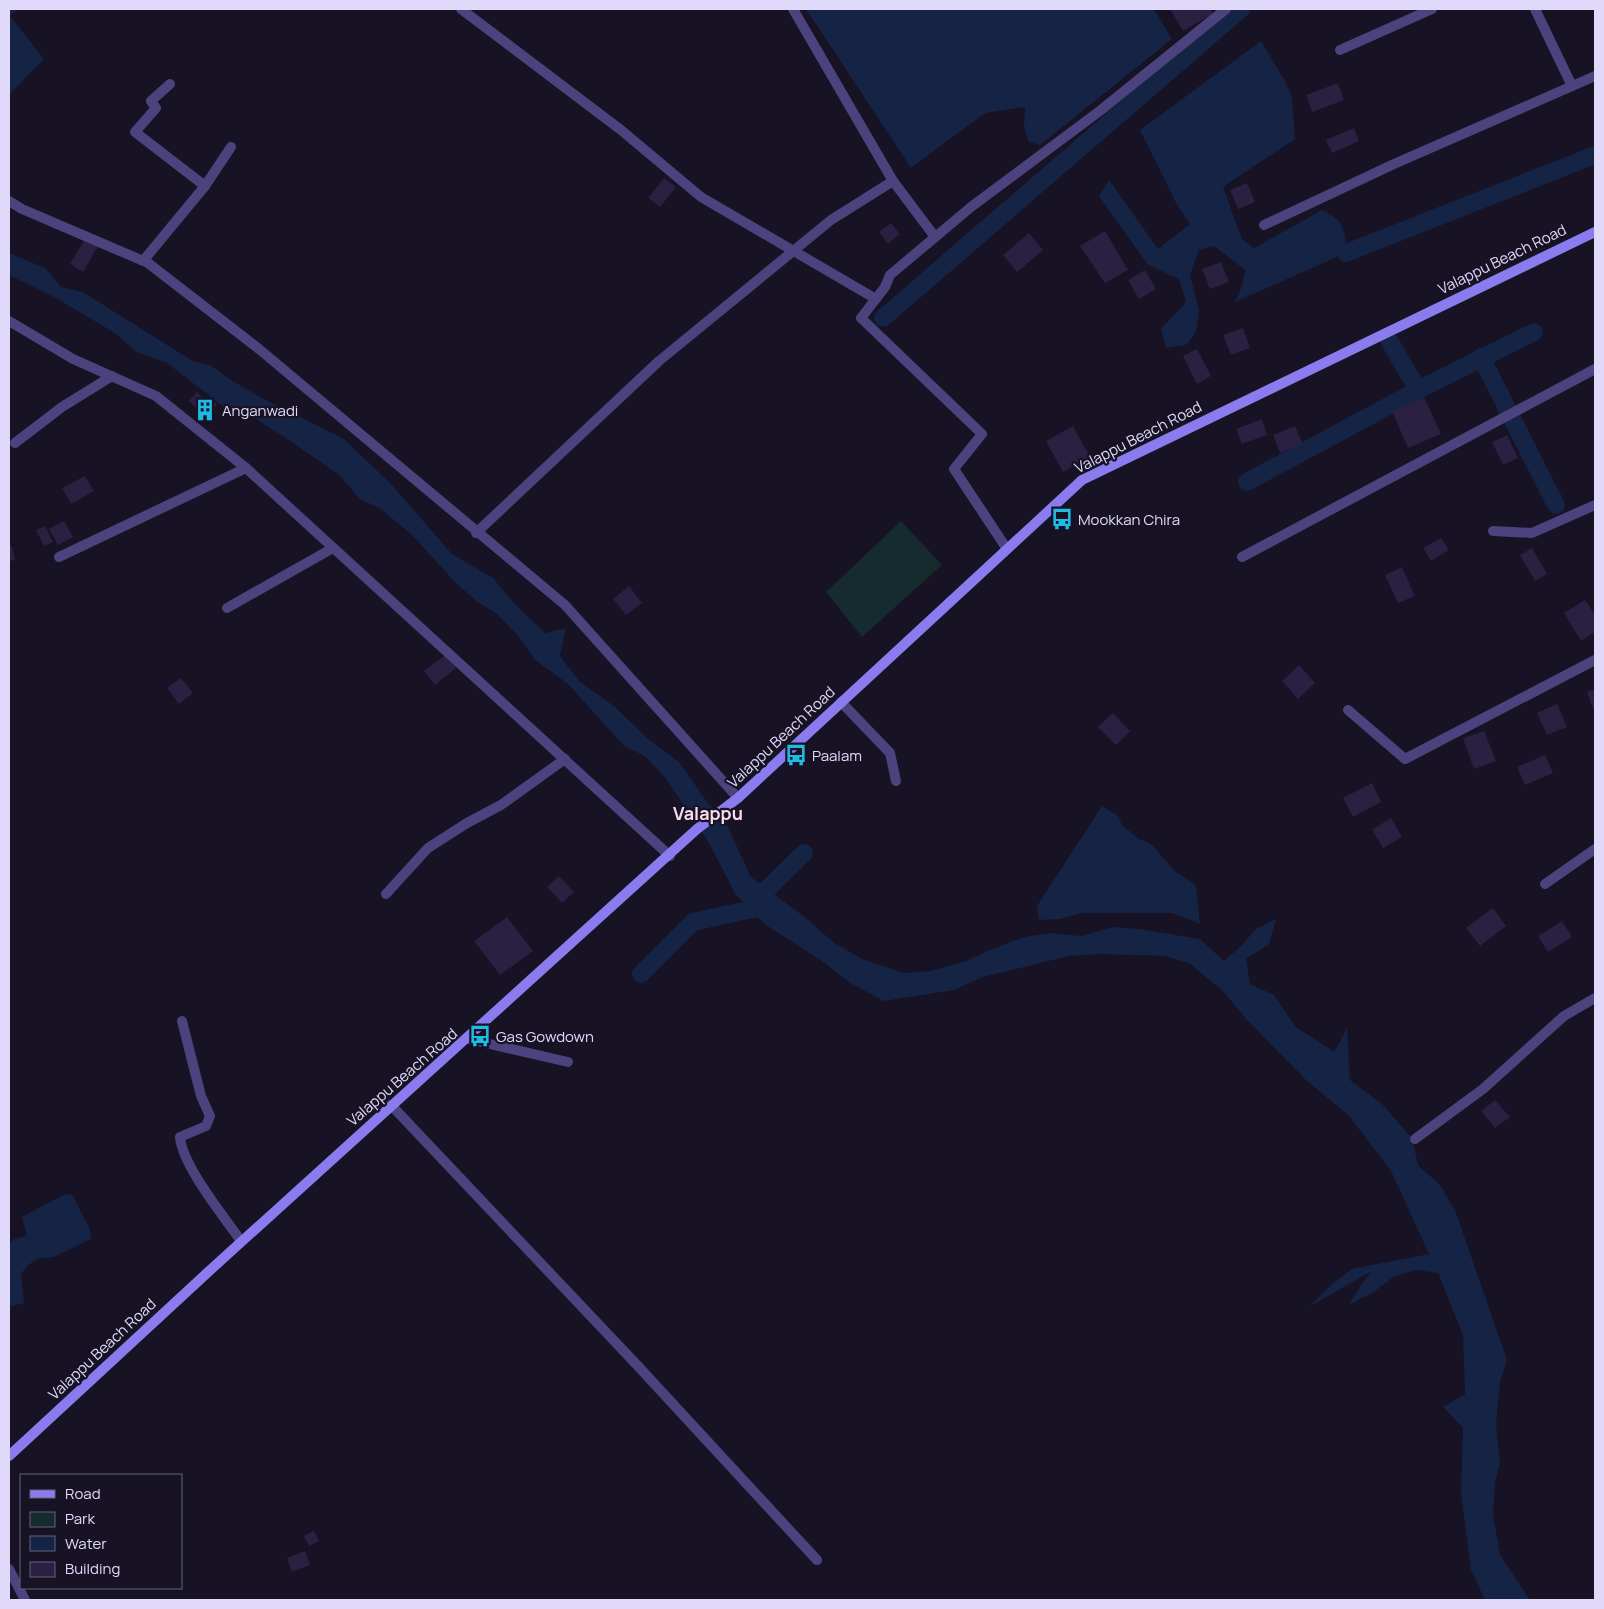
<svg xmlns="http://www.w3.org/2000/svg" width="1604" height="1609" font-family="Manrope,sans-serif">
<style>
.green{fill:#162b2d}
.water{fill:#152345}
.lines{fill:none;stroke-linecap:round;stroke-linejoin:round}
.canal{stroke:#152345;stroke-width:18}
.building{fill:#2a2042}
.street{stroke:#4b437d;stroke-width:10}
.secondary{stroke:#8a7cee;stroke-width:10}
.labels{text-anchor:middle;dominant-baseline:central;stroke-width:4.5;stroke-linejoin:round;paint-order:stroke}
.street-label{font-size:15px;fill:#e0d9fa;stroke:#171224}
.poi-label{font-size:15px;fill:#e0d9fa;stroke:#171224;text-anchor:start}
.quarter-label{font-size:18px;font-weight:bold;fill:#fadbec;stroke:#171224}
</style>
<rect width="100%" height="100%" fill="#171224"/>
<!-- green -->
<polygon class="green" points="901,521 942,565 862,637 826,592"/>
<!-- water -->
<g class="water">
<polygon points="9,9 18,9 10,16 44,59 9,95"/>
<polygon points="806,9 1154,9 1172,39 1040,145 1029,142 1024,127 1025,107 985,113 911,168"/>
<path d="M1261 41 1285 81 1292 97 1295 139 1223 187 1242 239 1254 248 1322 210C1344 220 1346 230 1346 253L1235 302 1242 286 1245 270 1214 246 1199 250 1190 275 1199 310 1196 332 1186 345 1166 348 1161 329 1186 302 1179 279 1148 265 1099 196 1109 180 1158 249 1190 224 1177 205 1140 130Z"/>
<polygon points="9,253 45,268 61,287 83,292 191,360 212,366 229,379 273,404 343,438 390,483 452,554 493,578 515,604 545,633 566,628 560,656 579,681 615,707 646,737 679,762 707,802 725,821 751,877 806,918 833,942 862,959 904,973 930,971 966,961 987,951 1024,937 1051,933 1081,936 1112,927 1139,929 1200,939 1224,961 1240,947 1256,929 1276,919 1269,944 1246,959 1250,984 1274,995 1296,1027 1334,1052 1347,1028 1350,1080 1382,1104 1412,1138 1418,1165 1440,1185 1455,1210 1507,1360 1500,1382 1496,1424 1500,1463 1495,1483 1493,1514 1500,1555 1530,1600 1485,1600 1471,1570 1461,1493 1463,1428 1443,1407 1465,1394 1463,1335 1438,1273 1416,1270 1395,1276 1372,1293 1348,1305 1370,1272 1309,1307 1332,1284 1352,1269 1429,1254 1391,1171 1349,1116 1306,1080 1247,1020 1223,991 1189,963 1165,956 1100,954 1069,956 983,977 954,990 884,1001 850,983 822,961 766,925 736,895 708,841 666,779 645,756 624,746 568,684 535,660 520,638 496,613 476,601 453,580 413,536 381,509 360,499 339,475 286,438 253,417 224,407 167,363 138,353 115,333 54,297 9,275"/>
<polygon points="1102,806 1118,816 1122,825 1139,839 1150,843 1176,872 1196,885 1200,924 1172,913 1081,913 1060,919 1039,920 1037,906"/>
<path d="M65 1194 73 1195C77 1208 93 1227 91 1239L54 1257 37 1259 27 1266 21 1274 24 1303 9 1307V1244L14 1239 27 1236 22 1217Z"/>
</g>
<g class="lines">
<!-- canal -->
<g class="canal">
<polyline points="1346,253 1595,155"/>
<polyline points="883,318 1241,9"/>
<polyline points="1481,357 1556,505"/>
<polyline points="1418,390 1534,332"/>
<polyline points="1247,482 1418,390 1390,342"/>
<polyline points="753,903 804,853"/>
<polyline points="641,974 693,922 757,908 771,914"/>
</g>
</g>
<!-- building -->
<g class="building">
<polygon points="1170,9 1210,9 1213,14 1183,31"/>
<polygon points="1338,83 1344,100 1312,112 1306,95"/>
<polygon points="1354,128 1359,141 1332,153 1326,140"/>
<polygon points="664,178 676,187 660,207 648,198"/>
<polygon points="1247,183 1255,202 1238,209 1230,190"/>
<polygon points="891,223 900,234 888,244 879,232"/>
<polygon points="1105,231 1128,270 1105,283 1080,246"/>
<polygon points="1029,233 1043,250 1017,272 1003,255"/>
<polygon points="85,239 98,246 83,272 70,264"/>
<polygon points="1221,262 1229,282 1210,289 1202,269"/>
<polygon points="1145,270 1156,289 1139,299 1128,280"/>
<polygon points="1243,328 1250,348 1231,355 1223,335"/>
<polygon points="1197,349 1211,376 1197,384 1183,356"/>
<polygon points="197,392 206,401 210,397 217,404 205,417 189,401"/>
<polygon points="1424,397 1441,434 1408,448 1392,411"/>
<polygon points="1262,419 1267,435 1242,444 1236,429"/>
<polygon points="1073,426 1090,457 1063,472 1046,441"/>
<polygon points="1295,426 1303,444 1280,453 1273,435"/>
<polygon points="1507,435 1518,458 1503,465 1492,442"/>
<polygon points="85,476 94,491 71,504 62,488"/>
<polygon points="64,521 73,537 58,545 49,529"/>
<polygon points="45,526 53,542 44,546 36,530"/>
<polygon points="1441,538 1449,550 1431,561 1423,548"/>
<polygon points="9,546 12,546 15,560 9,561"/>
<polygon points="1532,548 1547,574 1535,581 1520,555"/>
<polygon points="1402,567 1415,596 1398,603 1385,575"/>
<polygon points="629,586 642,603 626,615 613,599"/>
<polygon points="1585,600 1595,615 1595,632 1581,641 1564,613"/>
<polygon points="445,655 456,668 435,685 424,671"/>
<polygon points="1299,665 1315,683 1298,699 1282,681"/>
<polygon points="181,678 193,693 179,704 167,688"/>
<polygon points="1595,689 1595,714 1587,692"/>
<polygon points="1557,704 1567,727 1547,735 1537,713"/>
<polygon points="1113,713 1130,731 1116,745 1098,727"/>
<polygon points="1484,731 1496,761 1474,769 1463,738"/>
<polygon points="1545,755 1553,773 1525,785 1517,767"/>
<polygon points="1372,783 1381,802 1353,817 1343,798"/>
<polygon points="1391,818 1402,837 1383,848 1372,830"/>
<polygon points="559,876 574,892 562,903 547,887"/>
<polygon points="1493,908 1506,926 1480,946 1466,928"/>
<polygon points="507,917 533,951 500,975 474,941"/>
<polygon points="1562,921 1572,937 1548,952 1538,936"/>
<polygon points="1495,1100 1510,1117 1495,1128 1481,1111"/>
<polygon points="314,1531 319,1541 309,1546 304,1536"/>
<polygon points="305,1551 310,1565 292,1572 287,1558"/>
</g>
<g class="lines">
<!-- street -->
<g class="street">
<polyline points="461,9 621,130 701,197 876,299"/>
<polyline points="1535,9 1572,86"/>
<polyline points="1340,50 1432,9"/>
<polyline points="893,181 935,237"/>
<polyline points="205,186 231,147"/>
<polyline points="9,201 22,209 148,263 259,349 565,605 738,798"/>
<polyline points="1264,225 1394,164 1595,76"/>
<polyline points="143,261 205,186 135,132 156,108 151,101 170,84"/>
<polyline points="9,321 73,359 156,396 246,468 670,856"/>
<polyline points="15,443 62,407 112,376"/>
<polyline points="1493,531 1532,533 1595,505"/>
<polyline points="476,533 659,361 831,220 893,181 793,9"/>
<polyline points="1007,549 954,469 982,434 861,318 885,287 890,275 971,207 1101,110 1226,9"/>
<polyline points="59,557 246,468"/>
<polyline points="1242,557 1595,369"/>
<polyline points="227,608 333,548"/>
<polyline points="841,702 890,753 896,781"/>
<polyline points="1348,710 1405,759 1595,660"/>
<polyline points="1545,884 1595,849"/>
<polyline points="386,894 428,848 467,823 501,805 565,759"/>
<path d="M182 1021 201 1096 210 1116 206 1126 180 1137C182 1165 224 1217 241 1241"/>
<polyline points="468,1039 568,1062"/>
<polyline points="391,1105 637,1365 817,1560"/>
<polyline points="1415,1139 1483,1089 1564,1016 1595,998"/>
<polyline points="9,1569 25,1600"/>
</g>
<!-- secondary -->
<polyline class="secondary" points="9,1456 207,1273 697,829 738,798 1082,480 1595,232"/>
</g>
<!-- icons -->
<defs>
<g id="building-bare" transform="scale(1.725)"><path d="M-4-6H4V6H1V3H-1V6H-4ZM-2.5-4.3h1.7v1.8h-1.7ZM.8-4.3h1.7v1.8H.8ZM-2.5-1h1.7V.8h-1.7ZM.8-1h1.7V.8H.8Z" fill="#1ebbe2" stroke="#171224" stroke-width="2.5" paint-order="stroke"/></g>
<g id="bus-bare" transform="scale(1.725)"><path d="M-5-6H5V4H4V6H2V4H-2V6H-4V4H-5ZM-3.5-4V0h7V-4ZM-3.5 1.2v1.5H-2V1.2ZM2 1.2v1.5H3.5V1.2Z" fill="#1ebbe2" stroke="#171224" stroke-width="2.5" paint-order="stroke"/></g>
</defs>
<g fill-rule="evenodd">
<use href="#building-bare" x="205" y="410"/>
<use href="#bus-bare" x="1062" y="519"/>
<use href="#bus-bare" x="796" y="755"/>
<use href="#bus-bare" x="480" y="1036"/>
</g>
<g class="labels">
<!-- street labels -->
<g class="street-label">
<text transform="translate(1502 259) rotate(-26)">Valappu Beach Road</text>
<text transform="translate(1138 437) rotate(-27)">Valappu Beach Road</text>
<text transform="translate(781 737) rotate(-43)">Valappu Beach Road</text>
<text transform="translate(402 1077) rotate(-41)">Valappu Beach Road</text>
<text transform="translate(102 1349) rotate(-43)">Valappu Beach Road</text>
</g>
<!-- poi labels -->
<g class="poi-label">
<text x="222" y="410">Anganwadi</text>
<text x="1078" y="519">Mookkan Chira</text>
<text x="812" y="755">Paalam</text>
<text x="496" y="1036">Gas Gowdown</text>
</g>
<!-- quarter labels -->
<g class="quarter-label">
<text x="708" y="813">Valappu</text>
</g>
</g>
<!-- border -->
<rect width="1604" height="1609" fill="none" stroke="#e0d9fa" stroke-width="20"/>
<!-- legend -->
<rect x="20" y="1474" width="162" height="115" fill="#171224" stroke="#67627a"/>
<rect x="30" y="1490" width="25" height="8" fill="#8a7cee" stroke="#67627a"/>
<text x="65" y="1499" font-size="15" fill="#e0d9fa">Road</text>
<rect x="30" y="1512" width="25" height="15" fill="#162b2d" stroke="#67627a"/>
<text x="65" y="1524" font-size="15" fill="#e0d9fa">Park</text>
<rect x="30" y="1536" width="25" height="15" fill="#152345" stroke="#67627a"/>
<text x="65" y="1549" font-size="15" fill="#e0d9fa">Water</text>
<rect x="30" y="1562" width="25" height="15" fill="#2a2042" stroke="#67627a"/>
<text x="65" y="1574" font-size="15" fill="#e0d9fa">Building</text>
</svg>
